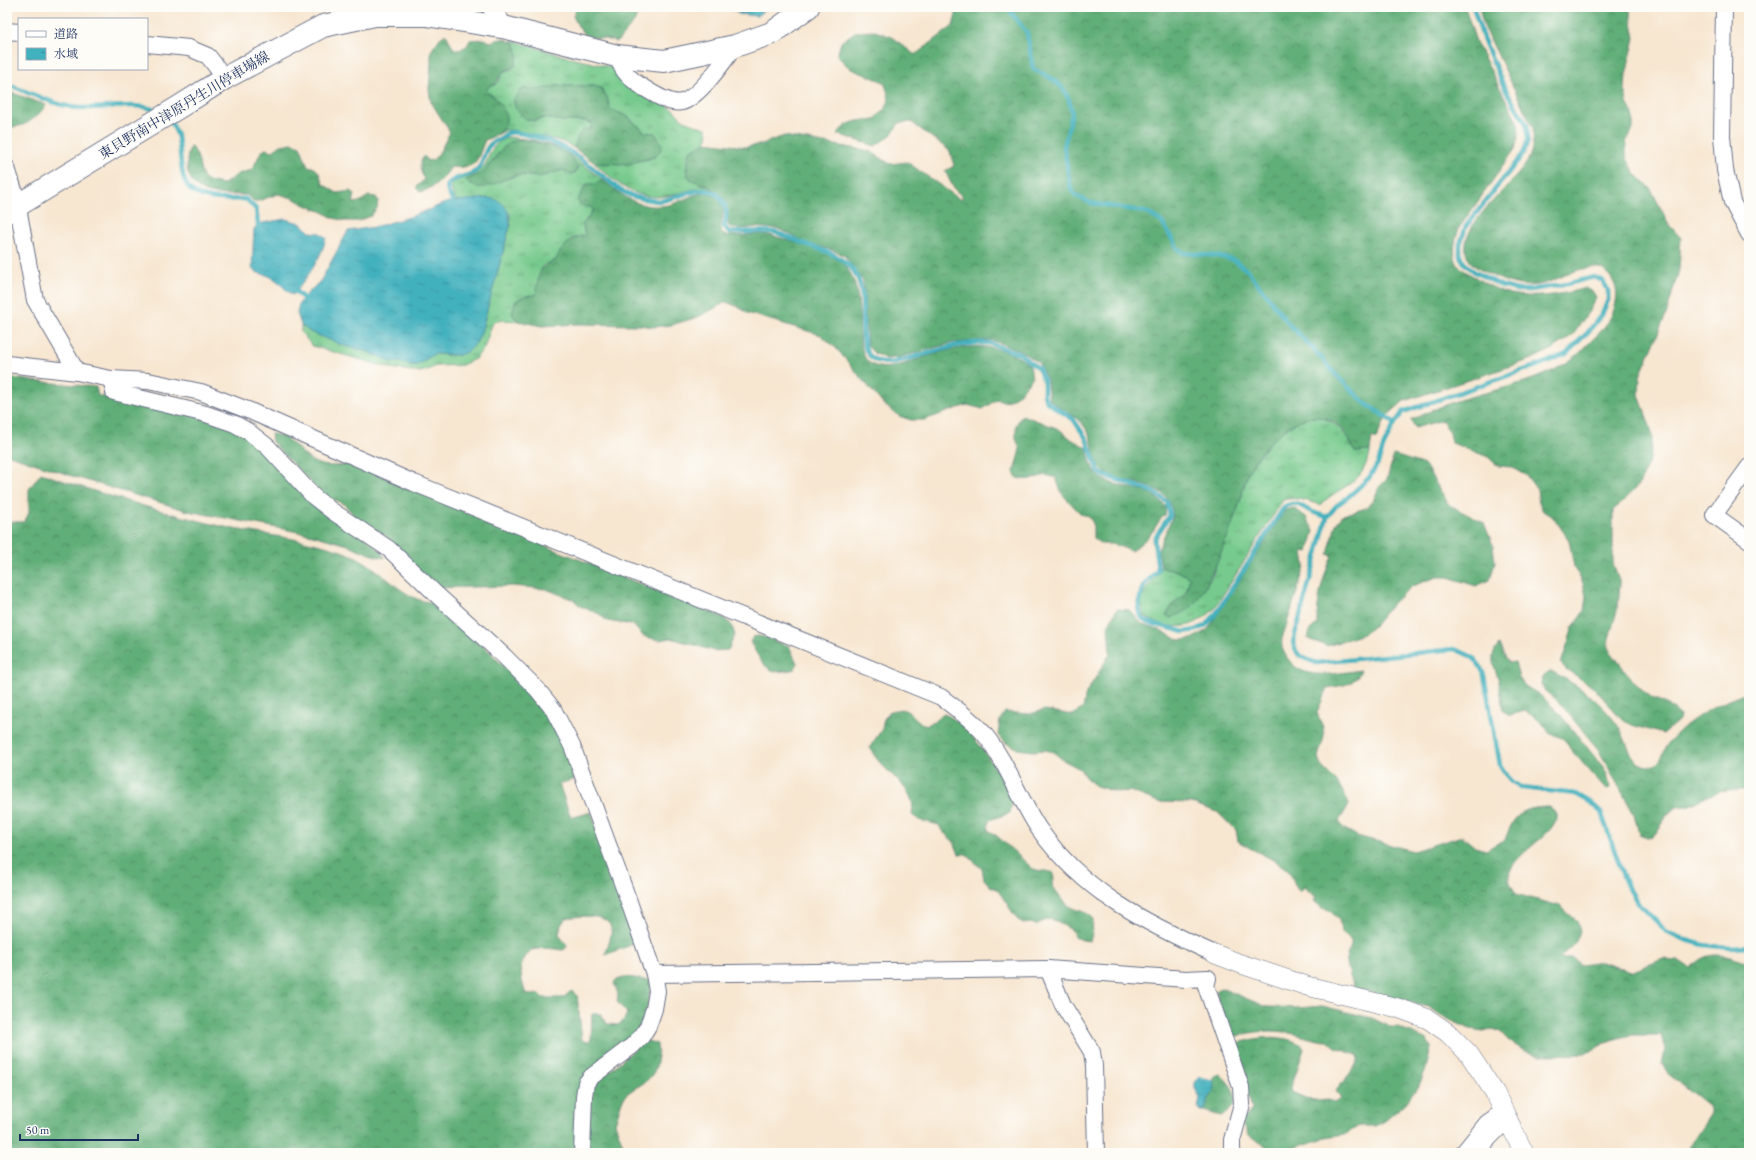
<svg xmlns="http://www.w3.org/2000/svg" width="1756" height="1160" font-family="'EB Garamond','Noto Serif JP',serif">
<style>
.grass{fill:url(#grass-tufts);stroke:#497c76;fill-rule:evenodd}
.forest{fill:url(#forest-crowns);stroke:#3e6e6b}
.water{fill:url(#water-ripples);stroke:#2e708e}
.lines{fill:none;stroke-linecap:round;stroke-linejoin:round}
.stream{stroke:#42b1be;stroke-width:4.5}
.minor-casing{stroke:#686f86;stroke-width:18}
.tertiary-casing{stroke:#686f86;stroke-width:20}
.secondary-casing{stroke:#686f86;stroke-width:24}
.minor{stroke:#fff;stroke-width:16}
.tertiary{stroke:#fff;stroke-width:19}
.secondary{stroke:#fff;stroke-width:22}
.labels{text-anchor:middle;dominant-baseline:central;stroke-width:3.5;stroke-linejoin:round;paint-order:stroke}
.street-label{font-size:14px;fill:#1b2f5e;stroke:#fdfcf7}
</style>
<defs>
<pattern id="grass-tufts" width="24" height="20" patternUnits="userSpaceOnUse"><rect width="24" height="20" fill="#77ca8d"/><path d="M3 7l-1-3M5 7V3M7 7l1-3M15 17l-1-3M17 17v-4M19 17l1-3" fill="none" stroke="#61a476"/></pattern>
<pattern id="forest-crowns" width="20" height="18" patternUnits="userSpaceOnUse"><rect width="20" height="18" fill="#61ae78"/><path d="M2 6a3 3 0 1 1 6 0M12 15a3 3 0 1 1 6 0" fill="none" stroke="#4f8e66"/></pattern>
<pattern id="water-ripples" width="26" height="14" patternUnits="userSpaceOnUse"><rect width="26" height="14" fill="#42b1be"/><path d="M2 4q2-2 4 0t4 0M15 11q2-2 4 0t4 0" fill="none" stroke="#36909e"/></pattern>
</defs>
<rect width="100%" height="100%" fill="#fdfcf7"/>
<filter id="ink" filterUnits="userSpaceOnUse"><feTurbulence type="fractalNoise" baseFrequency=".025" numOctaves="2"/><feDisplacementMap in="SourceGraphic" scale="8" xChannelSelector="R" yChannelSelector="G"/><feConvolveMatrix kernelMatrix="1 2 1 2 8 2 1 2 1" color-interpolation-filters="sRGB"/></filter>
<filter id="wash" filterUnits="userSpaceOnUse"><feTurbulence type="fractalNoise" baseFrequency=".012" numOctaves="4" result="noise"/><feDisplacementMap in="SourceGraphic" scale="16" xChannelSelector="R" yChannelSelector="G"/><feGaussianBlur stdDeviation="0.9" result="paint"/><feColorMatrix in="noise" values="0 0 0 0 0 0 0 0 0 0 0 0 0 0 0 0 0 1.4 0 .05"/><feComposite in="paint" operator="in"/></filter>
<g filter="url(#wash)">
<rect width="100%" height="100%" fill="#f7e6d0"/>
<!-- grass -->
<g class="grass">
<path d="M511 40 574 59 611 67 638 88 674 110 680 117 689 123 706 128 708 133 706 142 690 151V179L709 186 714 190C698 186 691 190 676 194 640 204 619 186 595 163H613L619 164 650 159 645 132 627 116 610 109 607 97 601 88 595 86H558L537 90 525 88 516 109 526 119 533 121 544 118 562 121H584L592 124C589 134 578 138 574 148L561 141 513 130H506L497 135 504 128C502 109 504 102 486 91L490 85 499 81 502 72 512 69 515 44Z"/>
<path d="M508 137 533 140 563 149 603 180 596 184 591 207 593 210 583 224 585 235 571 239 556 260 544 265 541 270 536 295 512 314 518 321 503 320 493 322 484 348 475 359 462 365 436 366 428 370 420 372 390 368 312 346 301 332V325L310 332 348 347 366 351 392 362H400L410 365H417L434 354 459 355 476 343 481 332 510 226V214L499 201H456L451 189V184C459 178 471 178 479 171 493 160 485 147 508 137ZM522 139C543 144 567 146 578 167L575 173 570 174 564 170 537 177 517 175 507 179 484 172 504 147Z"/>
<path d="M1318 416C1340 424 1344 432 1355 452L1370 451V454C1366 464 1363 474 1354 481 1342 490 1330 494 1321 505 1308 501 1296 496 1283 500L1214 609C1192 631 1171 631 1145 617 1131 592 1156 585 1161 566L1165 569 1178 571 1190 578 1186 593 1173 604 1189 609 1212 576 1239 505 1249 469 1275 436 1302 419Z"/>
</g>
<!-- forest -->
<g class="forest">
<polygon points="577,7 639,7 635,21 617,42 606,39 586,37 578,26 573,16"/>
<path d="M958 7H1465L1476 42 1518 123 1519 133 1515 149 1459 228C1456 238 1452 250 1456 261 1460 269 1468 273 1475 277 1485 284 1499 291 1511 294 1534 299 1563 295 1585 288L1593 292 1596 297 1589 311 1573 335 1553 349 1530 360 1404 401 1387 416 1376 439 1372 437 1370 451 1355 452C1352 446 1349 438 1345 433 1315 392 1267 439 1250 469 1244 479 1243 493 1239 504 1232 527 1206 597 1188 610 1183 613 1177 615 1171 618L1166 616 1173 604 1186 593 1190 578 1178 571 1165 569 1161 566 1158 550 1173 515C1172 510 1171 504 1168 500 1159 483 1120 483 1104 472 1092 463 1095 445 1088 432 1079 415 1062 411 1049 399L1047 380 1038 362 1024 353 1000 343 990 340 952 343 897 358 886 359 874 353 867 345 863 281 844 255 829 249 805 243 788 233 778 229 756 227 741 229 731 228 728 225C730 195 716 189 690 179L686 170 690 151 706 142 745 147 762 144 784 136 870 151 890 164 907 162 961 200 962 196 954 189 945 171 954 166 950 151 911 122 899 123 891 135 875 146 837 134C849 120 857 121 875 119 890 103 892 103 884 82L851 69 837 56 841 42 855 32 875 31 892 37 915 55 953 26Z"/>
<path d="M1479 7H1629L1630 11 1635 38 1626 75 1625 89 1627 103 1633 114V129L1626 142V157L1635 173 1651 189 1669 225 1681 238 1679 270 1666 315 1640 376 1639 395 1651 429 1652 439 1650 459 1640 483 1623 502 1613 510V563L1620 584 1618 607 1608 642V648L1633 681 1652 698 1667 704 1680 715 1679 720 1663 734 1632 725 1622 719 1594 688 1566 669 1561 664 1573 627 1584 611 1586 596 1583 583 1574 567 1569 540 1554 518 1543 511 1539 503 1537 490 1527 476 1512 467 1498 466 1488 457 1452 443 1450 433 1442 420 1415 428 1411 420C1426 413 1441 406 1456 401 1495 389 1543 382 1576 356 1581 352 1586 346 1591 341 1600 333 1608 324 1613 312 1620 294 1617 282 1603 269 1580 263 1563 279 1542 284 1524 289 1505 282 1489 274 1481 270 1472 266 1468 258 1453 226 1515 186 1528 160 1533 150 1534 139 1533 128L1483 24Z"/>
<path d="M446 34 453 48 459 50 467 46 470 40 485 39 490 42 504 38 515 44 518 55 515 66 502 72 495 85H490L486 91C510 107 516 129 485 140 476 161 479 169 451 167 446 176 432 190 420 192L417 189V186L424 180C421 170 417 166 424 156L428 161 433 160 439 153 450 132 431 102 429 89 431 64V51L440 38Z"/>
<polygon points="558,86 595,86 601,88 607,97 610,109 627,116 645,132 655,133 662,144 661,150 655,157 627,164 595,163 574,148 579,134 584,129 590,130 592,123 584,121 562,121 544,118 533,121 526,119 516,109 513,101 520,91 525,88 537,90"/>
<path d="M7 91 46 105C36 119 25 128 7 127Z"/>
<path d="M522 139C543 144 567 146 578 167L575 173 570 174 563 170C555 172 545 176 536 177 530 177 524 174 518 175 499 178 483 198 466 180L484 172 504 147 510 142Z"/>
<path d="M292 143 300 146 308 166C320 168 319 174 323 184L337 193 351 191 355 194 353 203 359 202 369 196 376 197 378 200 377 208 371 216 358 221H346L333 218 323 212 303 204 293 198 278 194 258 201H253L247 195C225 194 195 199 188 172 186 164 187 156 190 147H192C207 166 190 181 224 184L238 174 252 170 261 152 266 149 273 151 281 145Z"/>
<path d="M603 180C616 190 629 202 645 205 652 207 662 206 669 205 685 201 706 183 720 201 729 212 716 224 723 235 736 237 750 234 763 234 774 235 825 251 835 257 876 282 846 354 873 365 886 371 900 365 912 361 952 348 992 335 1030 365L1032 378 1018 395 1006 402 997 399 983 409 967 405 924 420H911L899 416 883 404 836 348 821 335 747 313 739 307 726 302 698 317 671 325 652 327 641 325 578 324 542 326 518 321 512 314 515 302C522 296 527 295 536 295 539 275 537 268 556 260 560 248 572 237 585 235L583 224 593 210 591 207H585L577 201 587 184H596Z"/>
<polygon points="7,377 33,381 96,387 98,396 116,397 206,418 244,434 381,551 385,558 375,556 348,545 309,534 188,511 75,477 7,454"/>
<path d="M1022 415 1059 429 1071 439 1087 448C1089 456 1091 467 1097 474 1107 486 1135 487 1149 493 1156 495 1161 502 1166 507L1165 515C1159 520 1157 525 1153 531 1147 539 1139 545 1131 551L1113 544H1101L1093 538V523L1088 516 1081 514 1062 494 1056 478C1044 473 1042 477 1030 479 1026 480 1021 479 1017 478L1014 472 1020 449 1016 438V425Z"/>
<path d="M271 434C291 434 299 455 316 463 327 468 341 465 353 464L541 544 720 616 731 624 735 635 728 650 714 651 671 638 660 640 650 638 643 636 633 625 607 621 599 614 580 606 574 600 546 589 512 586 435 588 385 535 363 526 356 520 351 512 344 504 323 495 272 442Z"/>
<path d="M1394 455 1425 465 1449 505 1484 523 1493 545 1495 562 1490 580 1476 586 1448 577H1437L1412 586 1394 602 1374 626 1361 635 1327 646 1308 639 1310 630 1317 624C1317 600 1322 579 1332 556L1328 554 1336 524 1343 515 1366 508 1374 499 1379 487 1387 479Z"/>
<path d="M41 473C97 493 155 510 212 524 260 536 309 537 354 556 376 566 391 585 411 596 422 603 434 601 445 607L550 712 578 778 559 784 571 818 591 812 639 942 605 955C607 949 610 942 611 935 615 911 579 916 566 918L561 925 559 935 567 945 566 948 563 950 546 948 531 950C517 966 520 972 525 992L531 995 539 994 543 998H563L571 991 577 995 582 1040 588 1042 591 1039 592 1014H601L607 1024 618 1025 624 1020 627 1013 617 1002 618 994 614 983 615 981C631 973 637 981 652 980L645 1024 588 1074 579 1153H7V522H24L29 513V489Z"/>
<path d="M1294 508 1306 517 1314 531 1308 552 1303 551 1305 566 1282 639C1281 648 1283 651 1288 659 1303 682 1338 673 1361 670 1354 686 1343 685 1327 688L1317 713 1323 727 1324 737 1318 757 1321 766 1337 782 1346 797 1349 805 1339 821 1343 828 1357 836 1413 851 1462 836 1475 847 1486 850 1505 840C1514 814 1522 807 1550 807 1577 828 1505 852 1509 880 1510 884 1514 890 1516 894L1560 906 1577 921 1580 932 1574 944 1559 958H1572L1581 965 1601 962 1631 972 1663 959 1678 960 1690 968C1694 965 1698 960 1703 958 1716 951 1737 958 1749 964V1153H1685L1710 1115V1107L1667 1073 1662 1064 1665 1050 1661 1035H1631L1611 1040 1585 1054 1541 1055 1524 1051 1508 1040 1499 1031 1491 1029 1483 1031 1470 1029 1439 1015 1429 1007 1354 988C1351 978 1346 967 1347 956 1348 949 1352 949 1351 941L1341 931 1339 920 1329 910 1322 908 1314 901 1316 897 1304 887 1300 892C1293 885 1293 874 1285 868 1271 857 1253 851 1238 841L1236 830 1217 812 1192 803 1158 802 1130 791 1117 792 1096 786 1086 778 1080 769 1063 760 1053 752 1045 750 1032 751 1018 749 1006 743 998 735 1000 720 1005 712 1029 714 1045 710 1073 715 1083 708 1086 693 1110 654 1108 626 1117 609 1129 610 1142 624 1158 629 1179 640 1192 639 1208 629 1285 510Z"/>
<path d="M758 636C769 637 778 643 789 646L797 663 795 669C766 677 763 664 750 642L753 637Z"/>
<path d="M1499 645 1509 663 1515 662 1519 678 1525 686 1540 695 1558 712 1604 768 1608 777 1610 788 1606 789 1571 750 1564 739 1549 733C1544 722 1535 718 1525 711L1510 715 1503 711C1501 700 1501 689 1498 678 1494 664 1488 658 1499 645Z"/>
<path d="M1551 671C1577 684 1604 703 1620 729 1625 738 1628 750 1635 759 1639 765 1649 768 1656 764 1664 758 1664 748 1670 741 1692 716 1719 703 1749 692V788C1743 791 1728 790 1719 792 1707 795 1698 802 1687 806 1684 807 1681 806 1678 807 1663 812 1662 832 1650 838L1639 834 1634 814 1598 749 1557 700 1545 691 1541 685 1542 678Z"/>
<path d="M902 709C912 712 916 721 926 726L944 714C972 724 996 771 1013 795L1010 813 989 820 988 830 997 836 1033 869 1041 871H1047L1053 873 1054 879 1052 885C1057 892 1063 902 1071 907 1080 913 1082 907 1093 919L1092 934 1090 941 1082 940 1075 937 1072 930 1051 919 1043 921 1036 925 1030 923 1023 924 1017 919 997 889 990 886 984 879 982 869 966 854H959L954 842 942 831 939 825 919 820 912 815C919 786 879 772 870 747L882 729 884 719 890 711Z"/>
<path d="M1221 988 1267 1007 1299 1008 1322 1006 1372 1018 1390 1027H1398L1427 1040 1431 1047 1426 1069 1419 1085 1406 1103 1385 1121 1375 1126H1359L1344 1135 1320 1139 1292 1149 1275 1152 1250 1136 1242 1124C1243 1118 1250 1114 1252 1108L1233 1047 1235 1044C1258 1037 1280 1033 1302 1045L1304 1049 1290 1090 1291 1092 1313 1101 1329 1100 1335 1102 1341 1098 1336 1091C1343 1081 1356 1068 1359 1058L1357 1055 1336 1048 1328 1041C1317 1041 1308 1037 1298 1035 1272 1028 1255 1031 1230 1038L1216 991Z"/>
<path d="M645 1040 657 1044C659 1064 657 1075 639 1086 635 1088 627 1093 624 1097 620 1104 618 1116 615 1123L623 1145 618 1153H586L587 1091Z"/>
<path d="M1220 1074C1235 1087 1245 1105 1221 1116L1204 1111C1207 1107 1206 1102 1209 1098 1213 1092 1216 1088 1213 1080L1215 1076Z"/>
</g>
<!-- water -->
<g class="water">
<polygon points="727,7 767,7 757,16 739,14"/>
<path d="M487 198C504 199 510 210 510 226L481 332 476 343 469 351 459 355 434 354 417 365H410L400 362H392L366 351 348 347 310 332 301 325 297 313 299 304 303 298 321 280 348 231 374 227 410 217 448 202Z"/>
<path d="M285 219 300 223 310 232 320 233 326 238C321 260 306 278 293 295 285 291 280 281 271 277 264 273 256 275 252 267L254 229 258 224Z"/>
<path d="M1200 1077 1213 1080C1217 1089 1214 1091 1209 1098 1206 1102 1207 1107 1204 1111H1200L1198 1108 1200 1098 1195 1088V1082Z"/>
</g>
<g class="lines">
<!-- stream -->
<g class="stream">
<polyline points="1007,7 1027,33 1033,69 1051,78 1063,88 1069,100 1072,113 1064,147 1070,186 1074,194 1080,198 1091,203 1146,212 1162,222 1178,249 1183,253 1217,256 1234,260 1248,271 1288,323 1319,355 1336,375 1366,404 1395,423"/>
<path d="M1473 7 1483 38 1505 89 1527 125 1528 140 1523 154 1466 226 1460 244V256L1465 264 1475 272 1502 286 1517 290H1531L1567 284 1594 277 1603 281 1608 290V300L1602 314 1588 332 1566 354 1539 365 1403 412 1395 423 1384 445 1378 463 1369 478 1348 497 1337 505 1327 517 1293 642C1296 657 1303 658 1317 663L1454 649C1472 656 1477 657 1484 675L1500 765 1510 780 1522 788 1576 794 1590 802 1601 812 1626 884 1638 903 1667 932 1686 940 1704 945 1731 948 1749 947"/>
<path d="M7 84C28 92 49 103 71 107 97 112 139 99 159 112"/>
<path d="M169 119C172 125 177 131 178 138 182 156 178 186 197 194 212 201 231 199 246 199L256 209 258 224 261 228"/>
<path d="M452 207 453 201 448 192 447 185C454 176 465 178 474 172 483 166 482 158 487 149 490 143 495 141 501 138 503 136 506 134 508 133 516 131 525 135 532 136 564 144 578 156 603 176 613 184 623 194 636 197 644 199 652 201 660 201 677 199 707 180 720 198 728 207 727 215 724 226L729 232C743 233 758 230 772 232 781 233 789 238 798 241 818 250 838 252 853 270 871 292 855 341 870 356 875 362 885 363 892 363L954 346 974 343H989L1020 354 1038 368 1044 381V395L1047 402 1073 419 1086 438 1098 471 1103 475 1154 492 1167 502 1170 515 1156 536 1154 541 1158 570 1144 585 1141 592 1138 609 1142 618 1147 622 1184 632 1196 630 1206 625 1215 615 1284 507C1294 501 1298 504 1308 510 1314 513 1321 515 1327 517"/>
<polyline points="292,288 303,298 307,298"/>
</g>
</g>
</g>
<g filter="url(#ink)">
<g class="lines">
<!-- minor casing -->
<g class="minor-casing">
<g id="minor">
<polyline points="490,7 507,28"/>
<polyline points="1724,7 1722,136 1725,170 1732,202 1749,234"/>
<polyline points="7,31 19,32"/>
<polyline points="147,44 189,48 208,56 225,78"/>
<path d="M617 56C623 73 630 79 644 88 654 94 670 105 682 102 698 98 725 60 735 46"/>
<polyline points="7,168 16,197 35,300 77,372"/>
<path d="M7 364 77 372 111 379 148 381 201 392 250 411 414 483 941 697C956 709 973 720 985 735 1008 764 1019 799 1039 829 1083 892 1147 924 1215 954"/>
<polyline points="111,379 114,392 206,414 235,424 249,432 268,447 314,497 332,511 389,549 437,595 505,657 537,689 553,709 572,746 628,899 654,974 657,991 654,1009 648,1026 642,1036 632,1046 591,1077 586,1083 584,1096 582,1153"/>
<polyline points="1749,467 1714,515 1749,540"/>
<polyline points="1048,969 1063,1005 1092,1052 1094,1066 1096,1153"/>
<polyline points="654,974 1048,969 1186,979 1208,978 1206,986 1241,1087 1242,1104 1232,1140 1232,1153"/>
<polyline points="1463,1153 1487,1123 1504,1111"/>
<polyline points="1480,1153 1488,1139 1508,1119"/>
</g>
</g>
<!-- tertiary casing -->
<g class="tertiary-casing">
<polyline id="tertiary" points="1215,954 1241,964 1307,986 1398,1008 1428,1019 1448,1033 1469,1054 1495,1093 1524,1153"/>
</g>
<!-- secondary casing -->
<g class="secondary-casing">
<polyline id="secondary" points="7,212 179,107 225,78 323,26 375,15 426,15 507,28 617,56 664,61 735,46 772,33 808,7"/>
</g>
<!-- minor -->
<use href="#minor" class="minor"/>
<!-- tertiary -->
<use href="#tertiary" class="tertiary"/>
<!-- secondary -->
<use href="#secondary" class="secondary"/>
</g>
</g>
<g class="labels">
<!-- street labels -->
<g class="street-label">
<text transform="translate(184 105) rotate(-31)">東貝野南中津原丹生川停車場線</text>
</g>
</g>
<!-- margin -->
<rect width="1756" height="1160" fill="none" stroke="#fdfcf7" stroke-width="24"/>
<!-- legend -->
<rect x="18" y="18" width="130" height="52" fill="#fdfcf7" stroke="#a3aaba"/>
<rect x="26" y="31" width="20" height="6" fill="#ffffff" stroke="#a3aaba"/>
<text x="54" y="38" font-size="12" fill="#1b2f5e">道路</text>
<rect x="26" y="48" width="20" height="12" fill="url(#water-ripples)" stroke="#a3aaba"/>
<text x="54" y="58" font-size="12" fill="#1b2f5e">水域</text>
<!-- scale -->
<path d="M20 1134v6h118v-6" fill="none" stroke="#1b2f5e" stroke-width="2"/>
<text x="26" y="1134" font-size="12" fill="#1b2f5e" stroke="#fdfcf7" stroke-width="3" paint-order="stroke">50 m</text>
</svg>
